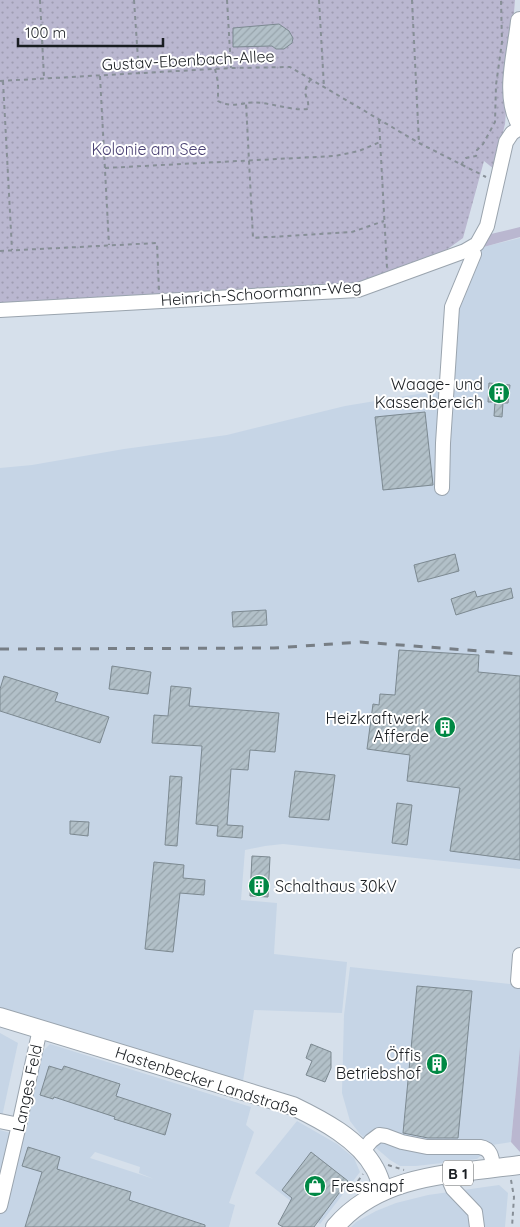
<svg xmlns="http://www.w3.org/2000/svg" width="520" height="1227" font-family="Quicksand,sans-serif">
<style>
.built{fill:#c6d5e6;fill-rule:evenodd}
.green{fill:#bab7d0}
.garden{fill:url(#garden-dots)}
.building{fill:url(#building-hatch);stroke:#7c8991}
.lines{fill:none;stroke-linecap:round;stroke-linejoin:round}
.minor-casing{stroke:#9aa4ae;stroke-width:16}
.major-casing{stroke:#9aa4ae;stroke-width:20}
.path{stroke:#878f97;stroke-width:2;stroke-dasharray:4 4;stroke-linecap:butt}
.minor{stroke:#fff;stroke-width:14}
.major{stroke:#fff;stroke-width:18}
.rail{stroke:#777e85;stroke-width:3;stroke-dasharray:9 9;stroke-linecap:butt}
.labels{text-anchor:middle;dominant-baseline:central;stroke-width:4;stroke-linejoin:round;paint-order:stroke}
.shield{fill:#fff;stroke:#5f6264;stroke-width:1}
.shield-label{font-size:15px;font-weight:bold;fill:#1a1e22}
.street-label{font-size:16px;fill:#1a1e22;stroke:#fff}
.park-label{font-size:16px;fill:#4a4173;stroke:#fff}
.poi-label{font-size:16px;fill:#1a1e22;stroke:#fff;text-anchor:end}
</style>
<defs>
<pattern id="garden-dots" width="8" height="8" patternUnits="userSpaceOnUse" patternTransform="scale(1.25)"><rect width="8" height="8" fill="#bab7d0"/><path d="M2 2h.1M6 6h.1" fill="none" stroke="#9f9db2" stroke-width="1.8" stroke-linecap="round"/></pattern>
<pattern id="building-hatch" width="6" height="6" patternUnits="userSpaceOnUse" patternTransform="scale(1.25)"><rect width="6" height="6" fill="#b2c0c8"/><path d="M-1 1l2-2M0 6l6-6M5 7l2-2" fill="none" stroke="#98a5ac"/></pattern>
</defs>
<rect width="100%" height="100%" fill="#d6e0eb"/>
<!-- built -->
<g class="built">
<polygon points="520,238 520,869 283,844 265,846 245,850 241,900 277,903 274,954 347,962 342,1013 254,1010 243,1081 0,1010 0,468 32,465 124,449 227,435 345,406 442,390 448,303 465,257 487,246"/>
<polygon points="350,967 520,985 520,1047 511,1142 492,1145 477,1159 416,1166 400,1166 390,1160 360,1134 350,1121 342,1093 344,1015"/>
<polygon points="0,1033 18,1043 0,1126"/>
<path d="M50 1044 251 1107 246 1125 254 1132 229 1203 235 1205 229 1227H0V1130L24 1137 41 1057 45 1049ZM95 1152 140 1167 139 1173 154 1179 90 1158Z"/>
<polygon points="297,1121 337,1144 354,1158 360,1172 320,1224 255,1173"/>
<polygon points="499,1185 508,1193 505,1227 351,1227 356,1222 376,1211 396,1203 428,1195"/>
</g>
<!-- green -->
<g class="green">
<polygon points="520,227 520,237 480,248 491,234"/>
<polygon points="520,1047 520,1152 511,1142"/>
</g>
<!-- garden -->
<polygon class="garden" points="0,0 515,0 505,124 494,169 484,161 463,238 442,253 359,287 0,306"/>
<!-- building -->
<g class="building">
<polygon points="279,24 289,31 293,38 292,43 284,49 276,49 272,46 233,47 233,28"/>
<polygon points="489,383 510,385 508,403 503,403 502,417 494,416 495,402 488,402"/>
<polygon points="425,412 433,485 383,490 375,417"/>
<polygon points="455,554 459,571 418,582 414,565"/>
<polygon points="511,588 513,598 481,607 456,615 451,599 475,591 477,597"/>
<polygon points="266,610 267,625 233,627 232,612"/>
<polygon points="399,650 479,655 478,672 520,676 520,860 450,851 460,788 407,781 410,755 367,749 373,704 379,705 380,694 395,695"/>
<polygon points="112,666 151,672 148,694 109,689"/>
<polygon points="4,676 58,693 55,701 109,717 100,743 0,711 0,689"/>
<polygon points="171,686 191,688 189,706 279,713 275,752 250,750 248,770 231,769 227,825 243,826 242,838 217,836 218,826 196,824 202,746 152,743 154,715 168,716"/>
<polygon points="295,771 335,775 329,820 289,817"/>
<polygon points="170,776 182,777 177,846 165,845"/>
<polygon points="397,803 412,805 407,845 392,843"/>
<polygon points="70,821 89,822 88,836 70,834"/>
<polygon points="252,856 270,857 268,897 250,896"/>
<polygon points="154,862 184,865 183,878 205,880 204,895 180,893 173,952 145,949"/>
<polygon points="417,986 472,991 458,1138 428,1138 403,1133"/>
<polygon points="311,1044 331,1052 331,1068 325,1082 306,1075 312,1061 306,1058"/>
<polygon points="49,1066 62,1070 64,1066 120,1084 116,1096 171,1114 165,1135 114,1119 115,1117 54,1097 53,1099 40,1095"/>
<polygon points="28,1147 60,1157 57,1169 131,1192 129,1200 205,1225 205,1227 25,1227 42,1172 22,1166"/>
<polygon points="311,1152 348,1181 314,1227 283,1227 278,1224 292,1198 282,1190"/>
</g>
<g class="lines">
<!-- minor casing -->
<g class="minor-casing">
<g id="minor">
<polyline points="0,310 358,290 465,251 477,244 487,226 506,142 512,133 520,128"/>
<polyline points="442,488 443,443 452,307 474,254"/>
<polyline points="518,981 520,955"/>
<polyline points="0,1121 19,1125"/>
<path d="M362 1152 371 1141 379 1135 386 1136 402 1142 427 1147H480C492 1149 492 1159 493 1168"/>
<polyline points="447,1175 453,1189 475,1212 477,1227"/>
<polyline points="0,1206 19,1125 40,1029"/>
</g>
</g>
<!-- major casing -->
<g class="major-casing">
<g id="major">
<path d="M520 21C517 52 504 95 520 123"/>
<path d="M0 1017 293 1106C322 1120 359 1139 375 1169 379 1176 381 1183 383 1190"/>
<path d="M335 1227C381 1173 455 1174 520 1165"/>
</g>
</g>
<!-- path -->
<g class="path">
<polyline points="40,0 44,77"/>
<polyline points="134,0 139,74"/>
<polyline points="227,0 231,68"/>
<polyline points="319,0 324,87"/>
<polyline points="412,0 419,143"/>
<path d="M215 69 218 82V101C227 106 237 105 246 103"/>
<polyline points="100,76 109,245"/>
<path d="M311 79C299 96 310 95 308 109 287 111 267 100 246 103L253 238 352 232 384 221"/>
<polyline points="0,81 231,68 290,67 419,143 486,177"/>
<polyline points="3,81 12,250"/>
<polyline points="379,120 387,268"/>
<polyline points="461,165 466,158 476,156 477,150 483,144 495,122 496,85 502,42 501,0"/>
<polyline points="105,168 335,156 359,151 380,142"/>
<polyline points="0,251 157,243 159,291"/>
<polyline points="388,1165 404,1170"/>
<polyline points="511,1180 514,1197 512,1227"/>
<polyline points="362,1188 358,1181 363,1174"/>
</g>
<!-- minor -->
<use href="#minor" class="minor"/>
<!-- major -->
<use href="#major" class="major"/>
<!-- rail -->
<polyline class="rail" points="0,649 274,648 360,642 520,654"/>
</g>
<!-- icons -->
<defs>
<g id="building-disc" transform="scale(1.125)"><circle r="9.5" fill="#084" stroke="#fff"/><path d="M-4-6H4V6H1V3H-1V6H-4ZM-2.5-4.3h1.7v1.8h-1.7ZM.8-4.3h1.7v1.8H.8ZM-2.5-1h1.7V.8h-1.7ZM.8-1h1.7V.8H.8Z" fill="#fff"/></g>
<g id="shop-disc" transform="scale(1.125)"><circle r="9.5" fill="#084" stroke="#fff"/><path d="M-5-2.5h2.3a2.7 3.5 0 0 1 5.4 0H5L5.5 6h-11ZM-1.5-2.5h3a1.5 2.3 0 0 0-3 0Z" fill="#fff"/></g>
</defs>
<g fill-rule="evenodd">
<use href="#building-disc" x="499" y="393"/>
<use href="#building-disc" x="445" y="727"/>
<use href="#building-disc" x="259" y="886"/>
<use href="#building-disc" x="437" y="1064"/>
<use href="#shop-disc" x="315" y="1186"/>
</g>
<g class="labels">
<!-- shield labels -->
<rect class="shield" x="443" y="1160.5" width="30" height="25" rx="4"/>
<g class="shield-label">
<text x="458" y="1173">B 1</text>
</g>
<!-- street labels -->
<g class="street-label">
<text transform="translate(188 60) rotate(-3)">Gustav-Ebenbach-Allee</text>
<text transform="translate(261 293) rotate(-4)">Heinrich-Schoormann-Weg</text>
<text transform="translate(207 1081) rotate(18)">Hastenbecker Landstraße</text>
<text transform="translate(27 1088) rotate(-78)">Langes Feld</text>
</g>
<!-- park labels -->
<g class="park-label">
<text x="149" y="149">Kolonie am See</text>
</g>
<!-- poi labels -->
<g class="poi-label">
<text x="483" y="384">Waage- und<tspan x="483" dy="18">Kassenbereich</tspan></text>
<text x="429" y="718">Heizkraftwerk<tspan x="429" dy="18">Afferde</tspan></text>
<text x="275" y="886" text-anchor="start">Schalthaus 30kV</text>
<text x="421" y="1055">Öffis<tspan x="421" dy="18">Betriebshof</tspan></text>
<text x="331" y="1186" text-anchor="start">Fressnapf</text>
</g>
</g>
<!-- scale -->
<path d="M18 38v8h145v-8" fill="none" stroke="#1a1e22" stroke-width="2.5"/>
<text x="25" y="38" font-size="15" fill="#1a1e22" stroke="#ffffff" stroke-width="4" paint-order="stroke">100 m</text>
</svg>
